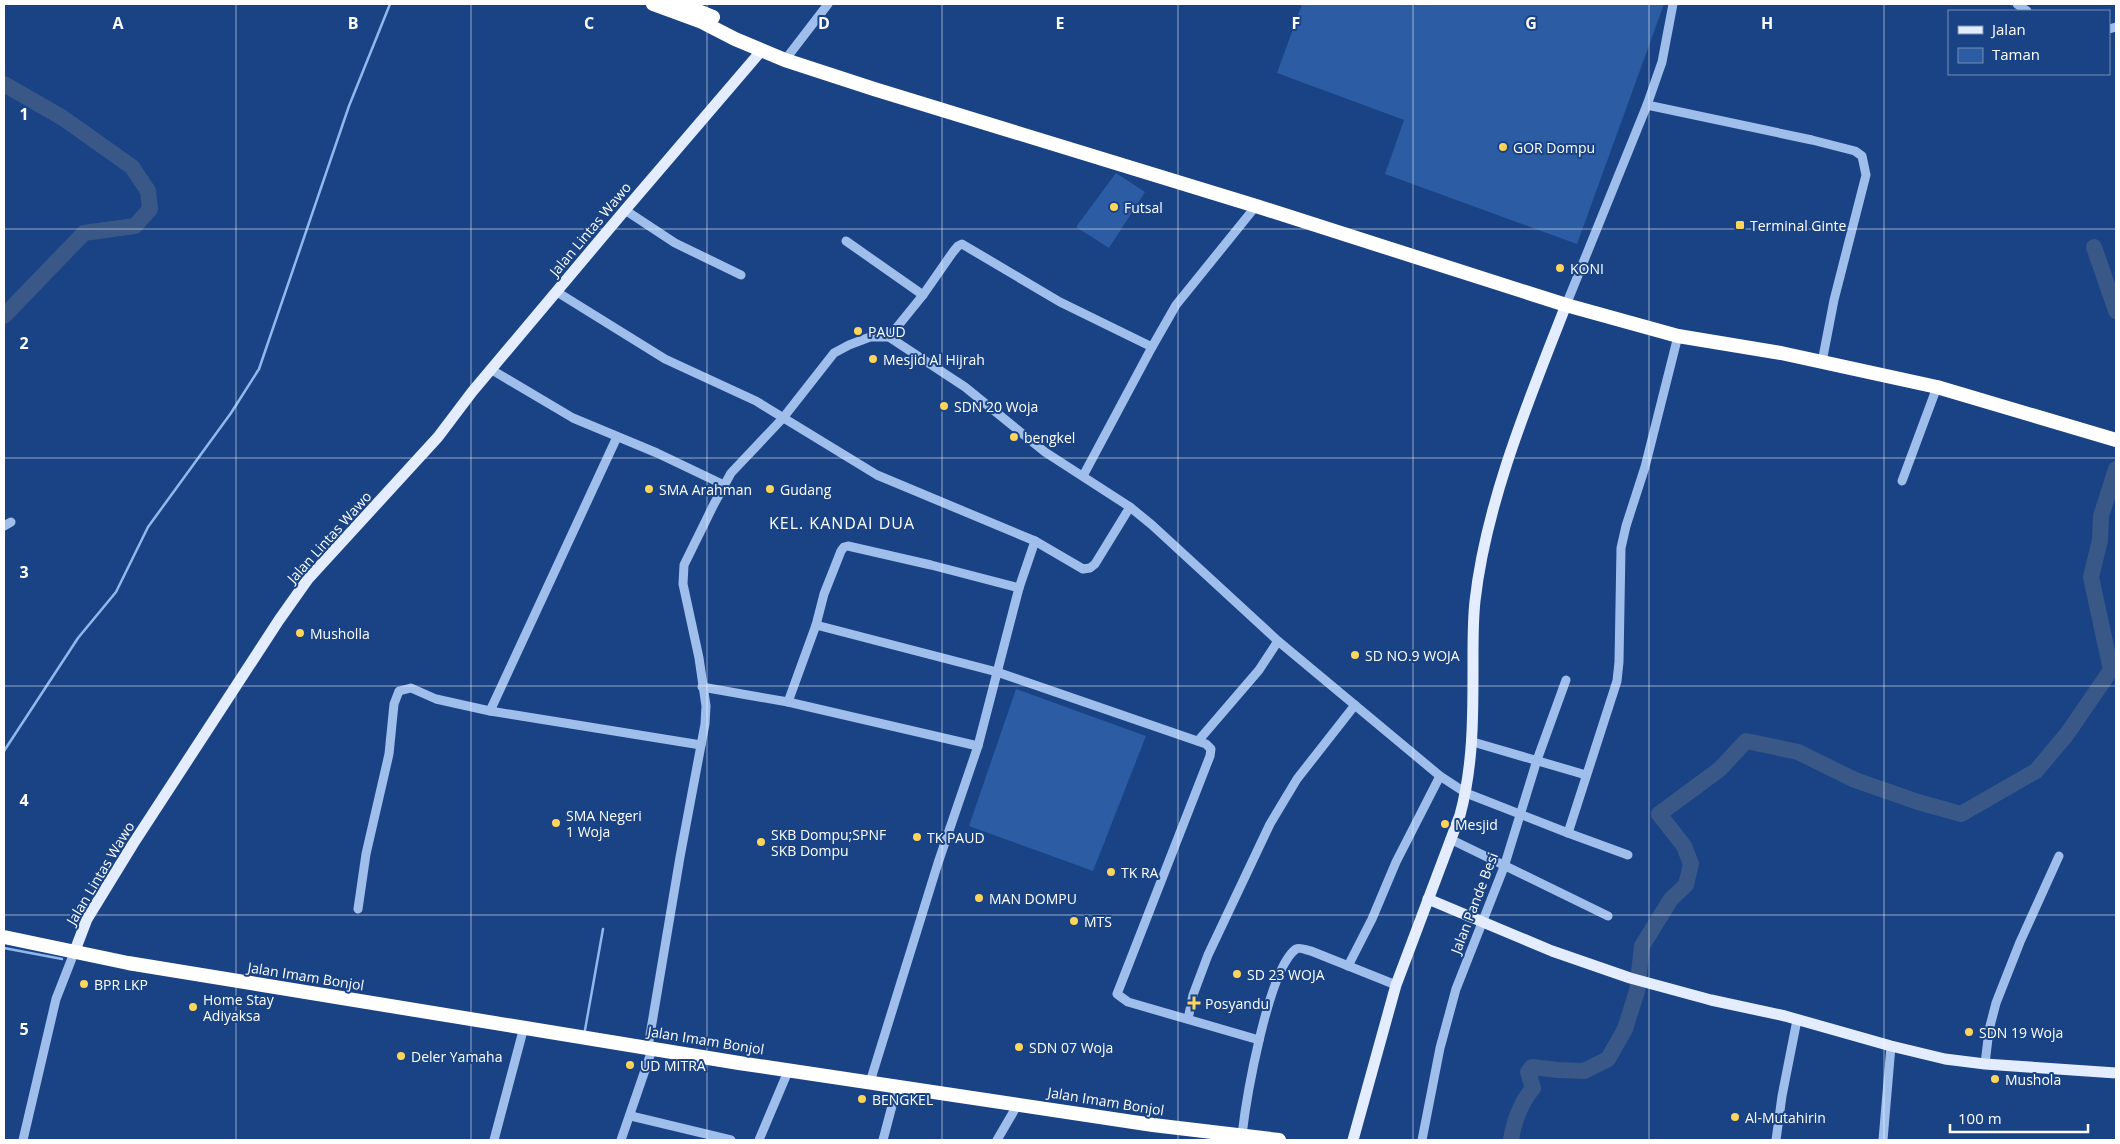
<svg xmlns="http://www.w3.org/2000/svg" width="2120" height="1144" font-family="'Open Sans',sans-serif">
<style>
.green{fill:#2c5ca3}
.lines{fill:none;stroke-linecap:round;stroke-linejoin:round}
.stream{stroke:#91b8ee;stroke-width:2.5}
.river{stroke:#395887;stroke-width:16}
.minor{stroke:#9fbeeb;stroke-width:9}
.major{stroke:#e3edff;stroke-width:11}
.highway{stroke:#fff;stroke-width:14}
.grid{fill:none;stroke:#fff;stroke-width:1;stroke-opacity:0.55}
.poi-dot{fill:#fed55a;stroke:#194384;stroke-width:2}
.labels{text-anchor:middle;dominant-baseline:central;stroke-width:4;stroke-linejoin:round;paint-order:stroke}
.poi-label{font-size:14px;fill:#fff;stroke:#194384;text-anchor:start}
.street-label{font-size:14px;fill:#fff;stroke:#194384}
.quarter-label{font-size:16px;letter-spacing:1px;fill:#fff;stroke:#194384}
.grid-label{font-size:16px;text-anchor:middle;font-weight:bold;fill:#fff;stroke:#194384;stroke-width:4;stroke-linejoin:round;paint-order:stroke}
</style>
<rect width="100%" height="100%" fill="#194384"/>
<!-- green -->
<g class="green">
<polygon points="1302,4 1664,4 1577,244 1385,174 1404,120 1277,73"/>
<polygon points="1116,173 1145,192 1109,248 1076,227"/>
<polygon points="1016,689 1146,736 1093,871 969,826"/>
</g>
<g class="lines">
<!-- stream -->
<g class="stream">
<polyline points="4,751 78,638 116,592 148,527 231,413 259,369 349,106 390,4"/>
<polyline points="4,948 62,959"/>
<polyline points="585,1030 603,929"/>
</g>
<!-- river -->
<g class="river">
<polyline points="4,84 63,118 132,167 148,191 150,209 135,226 84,233 4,316"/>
<polyline points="2094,247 2116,311"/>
<path d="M1511 1140C1514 1120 1520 1104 1533 1088L1528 1072 1532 1067 1558 1070 1584 1071 1608 1059 1625 1029 1637 991 1642 946 1671 899 1686 885 1691 864 1684 846 1659 814 1720 769 1746 741 1798 752 1855 780 1918 802 1961 814 2036 771 2067 734 2111 670 2091 577 2100 540 2101 516 2116 469"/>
</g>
<!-- minor -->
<g class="minor">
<polyline points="2017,4 2027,11"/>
<polyline points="2109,29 2116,27"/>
<polyline points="785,60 828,4"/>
<polyline points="1647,105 1812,140 1855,151 1862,156 1866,175 1834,300 1822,362"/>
<polyline points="625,210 675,243 741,275"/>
<polyline points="846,241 923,295"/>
<polyline points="557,292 665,359 756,401 877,475 1035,541 1083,569 1090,568 1095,564 1130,507"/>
<polyline points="1566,305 1647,105 1662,62 1673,4"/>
<polyline points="889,337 923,295 953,252 958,246 962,244 1060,302 1152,347 1176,305 1256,206"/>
<polyline points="492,370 573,418 657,453 724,485"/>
<polyline points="1083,476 1152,347"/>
<polyline points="1902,481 1937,387"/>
<polyline points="4,526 11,522"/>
<polyline points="816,625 824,594 841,551 844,547 848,546 931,565 1019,588"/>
<polyline points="702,687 788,702 978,746"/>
<polyline points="788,702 816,625 997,672 1206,744 1211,749 1210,756 1117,994 1128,1002 1259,1040"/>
<polyline points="490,711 617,437"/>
<polyline points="1198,741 1259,670 1278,641"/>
<polyline points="1473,742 1586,775"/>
<polyline points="1568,833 1628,855"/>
<polyline points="1450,839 1608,916"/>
<polyline points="358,909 366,854 389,754 394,704 399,691 411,688 436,699 490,711 701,745"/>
<polyline points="1348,966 1372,919 1396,862 1440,776"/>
<polyline points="1188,1019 1193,995 1208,955 1270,824 1297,779 1355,705"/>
<polyline points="648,1047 680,857 705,724 706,706 699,658 683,584 684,565 714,504 731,473 783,418 834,353 849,345 870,337 889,337 965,387 1045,452 1130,507 1152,525 1278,641 1440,776 1466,793 1568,833 1617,681 1619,662 1621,548 1626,526 1645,467 1678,336"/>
<polyline points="1985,1064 1989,1030 1996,1003 2020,942 2059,856"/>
<polyline points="870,1082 938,863 978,746 1019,588 1035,541"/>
<polyline points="631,1116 731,1140"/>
<path d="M1242 1135C1246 1100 1268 969 1296 949 1300 947 1306 950 1311 951L1396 985"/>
<polyline points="23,1140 56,999 74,953"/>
<polyline points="494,1140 524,1027"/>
<polyline points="621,1140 653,1047"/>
<polyline points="759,1140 789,1069"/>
<polyline points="883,1140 897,1087"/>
<polyline points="997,1140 1018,1104"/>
<polyline points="1422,1140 1440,1048 1456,989 1504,867 1537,760 1566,680"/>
<polyline points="1776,1140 1782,1096 1797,1020"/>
<polyline points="1883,1140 1891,1046"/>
</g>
<!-- major -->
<g class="major">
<polyline points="1428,899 1552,951 1630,978 1711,1000 1785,1016 1891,1046 1945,1059 1985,1064 2116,1073"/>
<polyline points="74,953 87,919 133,844 279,620 308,579 438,437 472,392 625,210 762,50"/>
<path d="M1353 1140 1396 985 1460 815C1474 763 1473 711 1473 658 1473 639 1473 619 1475 601 1486 502 1530 397 1566 305"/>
</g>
<!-- highway -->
<g class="highway">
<polyline points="653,4 702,22 735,39 785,60 874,89 1256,206 1566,305 1678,336 1781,353 1937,387 2116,440"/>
<polyline points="681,4 713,17"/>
<polyline points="4,937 128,963 739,1063 1153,1125 1279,1140"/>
</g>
</g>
<!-- grid -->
<path class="grid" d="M236 4V1140M471 4V1140M707 4V1140M942 4V1140M1178 4V1140M1413 4V1140M1649 4V1140M1884 4V1140M4 229H2116M4 458H2116M4 686H2116M4 915H2116"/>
<!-- markers -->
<g class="poi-dot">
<circle cx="1503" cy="147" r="5"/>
<circle cx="1114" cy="207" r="5"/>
<rect x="1735" y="220" width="10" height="10" rx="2.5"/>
<circle cx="1560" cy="268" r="5"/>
<circle cx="858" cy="331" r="5"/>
<circle cx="873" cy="359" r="5"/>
<circle cx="944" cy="406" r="5"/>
<circle cx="1014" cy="437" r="5"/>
<circle cx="649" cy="489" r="5"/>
<circle cx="770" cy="489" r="5"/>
<circle cx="300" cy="633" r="5"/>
<circle cx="1355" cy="655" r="5"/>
<circle cx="556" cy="823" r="5"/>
<circle cx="1445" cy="824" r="5"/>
<circle cx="917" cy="837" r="5"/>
<circle cx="761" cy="842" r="5"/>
<circle cx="1111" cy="872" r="5"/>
<circle cx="979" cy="898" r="5"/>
<circle cx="1074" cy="921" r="5"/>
<circle cx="1237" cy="974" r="5"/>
<circle cx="84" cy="984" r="5"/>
<path d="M1191.5 995.5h5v5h5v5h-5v5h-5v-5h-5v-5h5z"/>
<circle cx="193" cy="1007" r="5"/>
<circle cx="1969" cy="1032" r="5"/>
<circle cx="1019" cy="1047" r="5"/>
<circle cx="401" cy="1056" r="5"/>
<circle cx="630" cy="1065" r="5"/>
<circle cx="1995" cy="1079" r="5"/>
<circle cx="862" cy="1099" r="5"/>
<circle cx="1735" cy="1117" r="5"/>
</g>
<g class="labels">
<!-- poi labels -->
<g class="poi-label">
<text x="1513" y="147">GOR Dompu</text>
<text x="1124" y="207">Futsal</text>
<text x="1750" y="225">Terminal Ginte</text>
<text x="1570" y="268">KONI</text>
<text x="868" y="331">PAUD</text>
<text x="883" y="359">Mesjid Al Hijrah</text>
<text x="954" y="406">SDN 20 Woja</text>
<text x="1024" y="437">bengkel</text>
<text x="659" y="489">SMA Arahman</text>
<text x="780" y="489">Gudang</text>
<text x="310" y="633">Musholla</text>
<text x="1365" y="655">SD NO.9 WOJA</text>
<text x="566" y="815">SMA Negeri<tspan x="566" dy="16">1 Woja</tspan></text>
<text x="1455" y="824">Mesjid</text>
<text x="771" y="834">SKB Dompu;SPNF<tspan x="771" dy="16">SKB Dompu</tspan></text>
<text x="927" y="837">TK PAUD</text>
<text x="1121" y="872">TK RA</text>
<text x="989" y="898">MAN DOMPU</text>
<text x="1084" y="921">MTS</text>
<text x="1247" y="974">SD 23 WOJA</text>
<text x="94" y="984">BPR LKP</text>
<text x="203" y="999">Home Stay<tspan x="203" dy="16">Adiyaksa</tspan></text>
<text x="1205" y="1003">Posyandu</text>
<text x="1979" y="1032">SDN 19 Woja</text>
<text x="1029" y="1047">SDN 07 Woja</text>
<text x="411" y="1056">Deler Yamaha</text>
<text x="640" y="1065">UD MITRA</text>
<text x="2005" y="1079">Mushola</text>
<text x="872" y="1099">BENGKEL</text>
<text x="1745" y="1117">Al-Mutahirin</text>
</g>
<!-- street labels -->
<g class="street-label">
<text transform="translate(590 229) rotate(-50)">Jalan Lintas Wawo</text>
<text transform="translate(329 537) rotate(-48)">Jalan Lintas Wawo</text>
<text transform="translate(100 873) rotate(-59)">Jalan Lintas Wawo</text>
<text transform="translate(1474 903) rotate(-69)">Jalan Pande Besi</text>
<text transform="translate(306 976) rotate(9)">Jalan Imam Bonjol</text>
<text transform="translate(706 1040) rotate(9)">Jalan Imam Bonjol</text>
<text transform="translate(1106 1101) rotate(9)">Jalan Imam Bonjol</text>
</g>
<!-- quarter labels -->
<g class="quarter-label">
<text x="842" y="523">KEL. KANDAI DUA</text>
</g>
</g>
<g class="grid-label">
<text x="118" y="29">A</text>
<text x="353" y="29">B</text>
<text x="589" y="29">C</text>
<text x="824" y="29">D</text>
<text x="1060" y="29">E</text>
<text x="1296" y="29">F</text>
<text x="1531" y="29">G</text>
<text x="1767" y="29">H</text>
<text x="24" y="120">1</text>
<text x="24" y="349">2</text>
<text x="24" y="578">3</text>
<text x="24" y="806">4</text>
<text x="24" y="1035">5</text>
</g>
<!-- border -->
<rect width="2120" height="1144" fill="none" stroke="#ffffff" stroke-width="10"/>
<!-- legend -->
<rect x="1948" y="10" width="162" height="65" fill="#194384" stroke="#758eb5"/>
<rect x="1958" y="26" width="25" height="8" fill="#e3edff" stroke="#758eb5"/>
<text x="1992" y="35" font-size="15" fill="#ffffff">Jalan</text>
<rect x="1958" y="48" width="25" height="15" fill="#2c5ca3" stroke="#758eb5"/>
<text x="1992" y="60" font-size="15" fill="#ffffff">Taman</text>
<!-- scale -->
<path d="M1950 1124v8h138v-8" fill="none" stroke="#ffffff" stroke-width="2.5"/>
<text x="1958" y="1124" font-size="15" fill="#ffffff" stroke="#194384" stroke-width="4" paint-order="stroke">100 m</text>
</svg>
